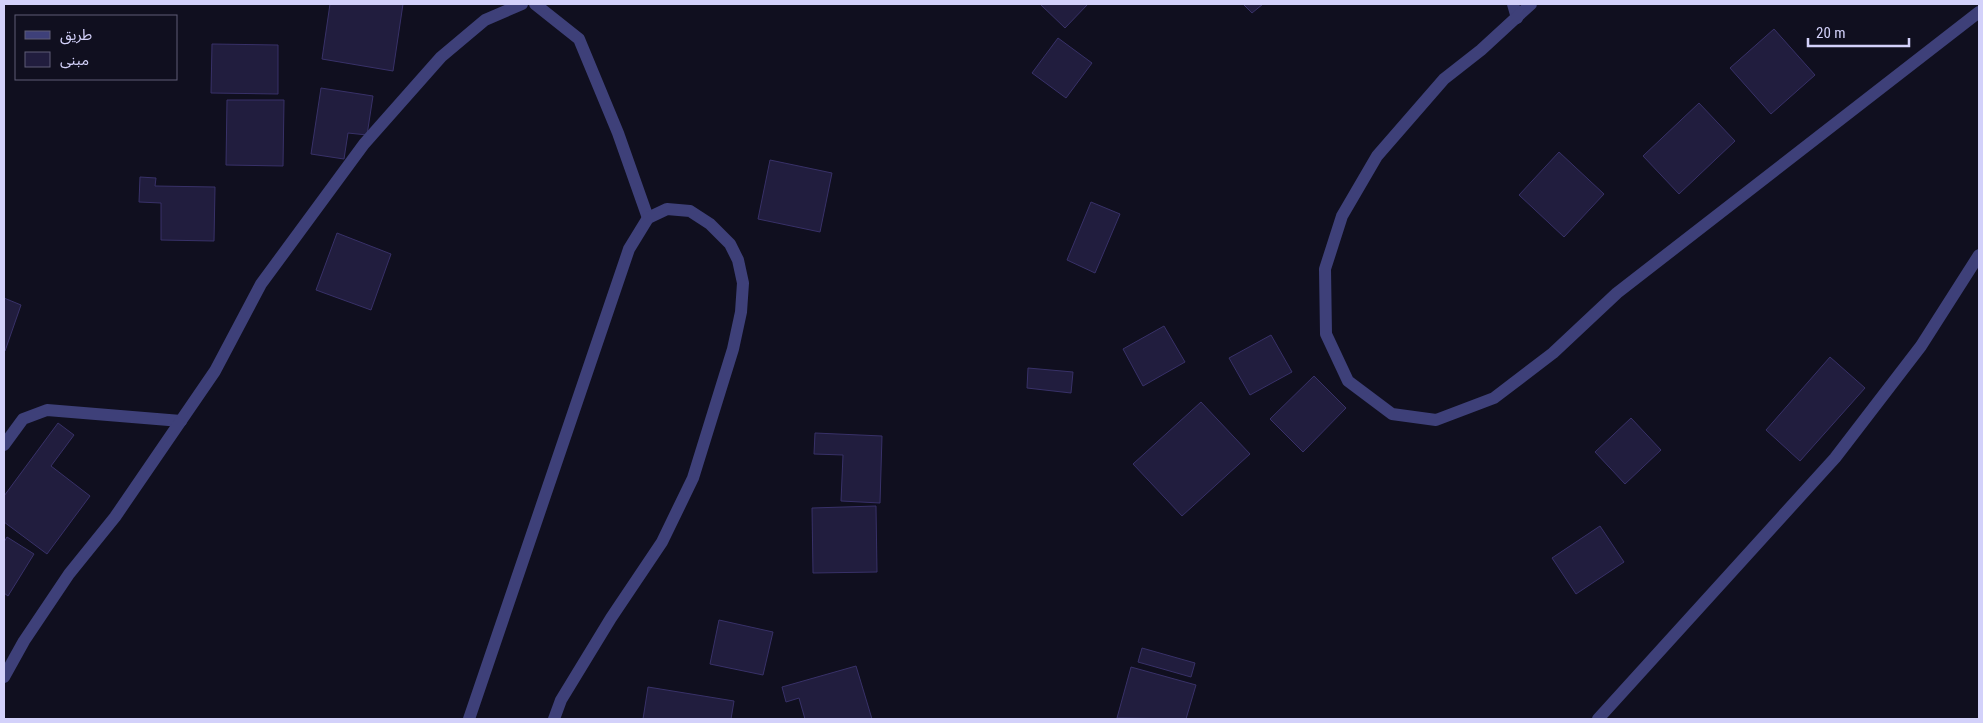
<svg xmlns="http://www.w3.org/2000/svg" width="1983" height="723" font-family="'Roboto Condensed','Noto Sans Arabic',sans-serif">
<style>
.building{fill:#211d3e;stroke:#383168}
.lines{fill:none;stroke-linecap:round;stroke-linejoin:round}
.minor{stroke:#3e4079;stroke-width:12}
.tertiary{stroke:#3e4079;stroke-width:12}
</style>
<rect width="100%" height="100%" fill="#100f1f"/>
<!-- building -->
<g class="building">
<polygon points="330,4 403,4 393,71 322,59"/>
<polygon points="1040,4 1088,4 1065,28"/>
<polygon points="1243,4 1263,4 1252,13"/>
<polygon points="1774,29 1815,75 1771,114 1730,68"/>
<polygon points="1058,38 1092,63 1066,98 1032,73"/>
<polygon points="212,44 278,45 278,94 211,93"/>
<polygon points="321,88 373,96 367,135 348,133 344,159 311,154"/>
<polygon points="227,100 284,100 283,166 226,165"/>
<polygon points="1699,103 1735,141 1679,194 1643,156"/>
<polygon points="1559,152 1604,194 1564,237 1519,195"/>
<polygon points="770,160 832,173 820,232 758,219"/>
<polygon points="140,177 156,178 155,186 215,187 214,241 161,240 161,203 139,202"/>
<polygon points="1091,202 1120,214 1095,273 1067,260"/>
<polygon points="337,233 391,254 371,310 316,290"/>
<polygon points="4,298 21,305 5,351 4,351"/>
<polygon points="1164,326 1185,362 1143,386 1123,349"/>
<polygon points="1271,335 1292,372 1250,395 1229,358"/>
<polygon points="1830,357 1865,388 1800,461 1766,430"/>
<polygon points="1028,368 1073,372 1071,393 1027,388"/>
<polygon points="1314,376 1346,408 1303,452 1270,419"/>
<polygon points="1201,402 1250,454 1182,516 1133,464"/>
<polygon points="1631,418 1661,450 1625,484 1595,452"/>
<polygon points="58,423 74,435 51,466 90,496 47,554 4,522 4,496"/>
<polygon points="815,433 882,436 880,503 841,501 843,455 814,454"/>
<polygon points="876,506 877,572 813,573 812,508"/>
<polygon points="1600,526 1624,562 1576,594 1552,558"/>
<polygon points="7,537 34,554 8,596 4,593 4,542"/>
<polygon points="719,620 773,632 763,675 710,664"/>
<polygon points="1142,648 1195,663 1191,677 1138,662"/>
<polygon points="856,666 872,719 805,719 799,698 786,702 782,687"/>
<polygon points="1131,667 1196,685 1186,719 1117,718"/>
<polygon points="648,687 734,701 731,719 643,719"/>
</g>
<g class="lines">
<!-- minor -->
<g class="minor">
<polyline points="535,4 579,39 618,133 648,218"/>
<polyline points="1513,4 1517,18"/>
<polyline points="4,445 23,419 47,410 181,421"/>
<polyline points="4,677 24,641 69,574 115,517 215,371 261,284 364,144 441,57 485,20 522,4"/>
</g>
<!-- tertiary -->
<g class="tertiary">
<polyline points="1531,4 1481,50 1444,79 1377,156 1342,216 1325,269 1326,334 1348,381 1392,414 1436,420 1494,398 1553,353 1617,293 1979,12"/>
<polyline points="469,719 629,249 648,218 667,209 690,211 710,224 730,244 738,260 743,283 741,312 733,349 693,478 662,542 611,618 561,700 554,719"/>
<polyline points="1598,719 1835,458 1921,346 1979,255"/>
</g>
</g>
<!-- border -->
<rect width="1983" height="723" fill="none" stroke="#d3d1fa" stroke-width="10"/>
<!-- legend -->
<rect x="15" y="15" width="162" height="65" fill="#100f1f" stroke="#5e5d77"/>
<rect x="25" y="31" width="25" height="8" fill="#3e4079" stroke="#5e5d77"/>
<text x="60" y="40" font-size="15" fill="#d3d1fa">طريق</text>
<rect x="25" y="52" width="25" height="15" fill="#211d3e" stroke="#5e5d77"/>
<text x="60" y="65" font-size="15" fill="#d3d1fa">مبنى</text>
<!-- scale -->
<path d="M1808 38v8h101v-8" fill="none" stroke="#d3d1fa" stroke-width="2.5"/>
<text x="1816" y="38" font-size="15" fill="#d3d1fa" stroke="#100f1f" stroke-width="4" paint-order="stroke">20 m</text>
</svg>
